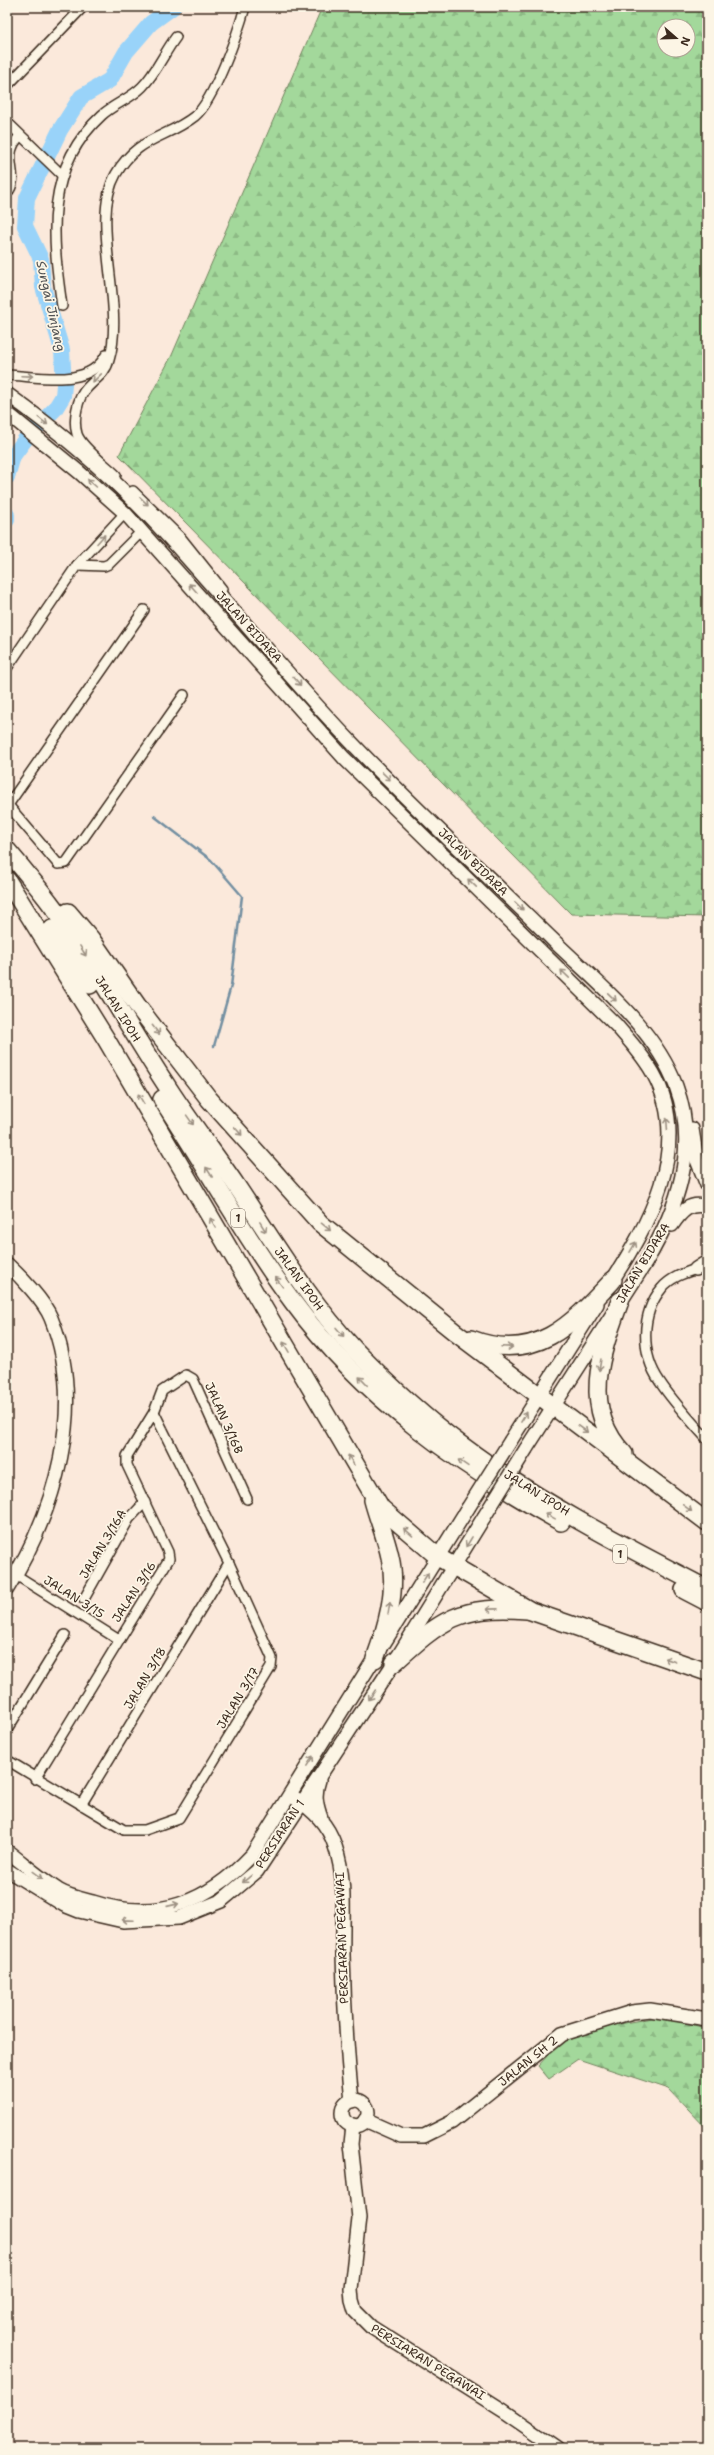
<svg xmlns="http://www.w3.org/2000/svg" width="714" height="2455" font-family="'Shantell Sans',sans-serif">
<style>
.forest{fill:url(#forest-firs);stroke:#6f815c;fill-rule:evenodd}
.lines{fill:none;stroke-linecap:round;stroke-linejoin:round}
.stream{stroke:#738fa1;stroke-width:2.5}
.river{stroke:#99d3f9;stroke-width:16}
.street-casing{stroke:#3b2a1e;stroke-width:12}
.secondary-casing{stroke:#3b2a1e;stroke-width:16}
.highway-casing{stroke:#3b2a1e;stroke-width:20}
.street{stroke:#fcf5e5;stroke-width:9}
.secondary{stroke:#fcf5e5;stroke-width:13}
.highway{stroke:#fcf5e5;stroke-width:17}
.secondary-bridge-casing{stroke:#3b2a1e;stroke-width:16;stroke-linecap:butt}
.secondary-bridge{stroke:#fcf5e5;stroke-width:13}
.oneway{stroke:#9c9082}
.labels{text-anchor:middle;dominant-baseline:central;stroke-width:3.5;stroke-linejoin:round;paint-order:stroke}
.shield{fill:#fcf5e5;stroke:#75675a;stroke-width:1}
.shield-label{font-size:11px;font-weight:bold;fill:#3b2a1e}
.street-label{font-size:12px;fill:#3b2a1e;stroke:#fcf5e5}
.water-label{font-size:13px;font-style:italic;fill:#525455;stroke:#fcf5e5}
</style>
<defs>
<pattern id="forest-firs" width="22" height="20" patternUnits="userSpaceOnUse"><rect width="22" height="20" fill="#a3d89b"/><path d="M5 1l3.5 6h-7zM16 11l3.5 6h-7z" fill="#8dba85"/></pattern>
</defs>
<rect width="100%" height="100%" fill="#fbe9db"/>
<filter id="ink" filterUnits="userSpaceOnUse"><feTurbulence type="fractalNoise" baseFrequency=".025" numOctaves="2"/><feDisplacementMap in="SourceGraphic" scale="8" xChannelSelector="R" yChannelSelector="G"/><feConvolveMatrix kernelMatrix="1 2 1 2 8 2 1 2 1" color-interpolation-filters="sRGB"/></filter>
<g filter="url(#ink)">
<!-- forest -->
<g class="forest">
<path d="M322 7H707V917L571 914 119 455 172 355ZM664 26H688V50H664Z"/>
<polygon points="657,2017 707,2028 707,2129 669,2089 578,2059 549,2079 538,2066 560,2042 614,2025"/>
</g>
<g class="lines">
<!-- stream -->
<polyline class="stream" points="154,816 211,860 242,896 231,986 214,1046"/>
<!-- river -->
<g class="river">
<polyline points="7,477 13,456 27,437 55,409 63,396 64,385 62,350 43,287 41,259 25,226 27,198 60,130 81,97 110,80 126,52 151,23 173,7"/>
<polyline points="7,515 7,520"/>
</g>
<!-- street casing -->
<g class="street-casing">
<g id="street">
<polyline points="7,86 83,7"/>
<polyline points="7,122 63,176"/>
<path d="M7 193C20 179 5 161 13 146 14 142 18 139 20 135"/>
<path d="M62 306C52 236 44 168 102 115 114 104 130 99 142 87 156 73 164 53 176 37"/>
<path d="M7 375C38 376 89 389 106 355"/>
<path d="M116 475C106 465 81 447 77 434 73 420 77 398 87 388 95 379 106 373 109 360 126 305 89 221 116 174 138 136 166 139 195 116 214 100 238 33 245 7"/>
<polyline points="133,491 182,539 222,589"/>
<polyline points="77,565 104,566 109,564 141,532"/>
<polyline points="7,668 77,565 125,513"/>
<polyline points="7,804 58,864 66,863 184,695"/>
<polyline points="8,805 144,610"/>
<path d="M696 1269C684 1273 670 1278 662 1288 640 1314 641 1355 660 1382 673 1402 691 1421 707 1439"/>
<polyline points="16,1575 119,1640"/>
<polyline points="84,1599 129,1519 145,1502"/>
<polyline points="7,1730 65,1635"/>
<polyline points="7,1760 124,1830 145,1830 179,1818 271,1667 272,1658 229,1563 154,1412"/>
<polyline points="35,1779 169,1559 168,1552 127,1465 127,1456 154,1412 162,1391 186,1375 193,1379 247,1499"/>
<polyline points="81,1805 229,1563"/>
</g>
</g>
<!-- secondary casing -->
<g class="secondary-casing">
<g id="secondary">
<path d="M7 394C63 434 116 480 163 531 227 600 286 675 352 743 417 811 487 875 554 941 598 984 654 1027 676 1086 699 1148 678 1208 646 1262L526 1449"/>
<path d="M7 413 79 472 125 513 344 758 616 1025C629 1040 643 1055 653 1073 694 1146 648 1226 608 1287"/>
<polyline points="692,1129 697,1160 707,1185"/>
<path d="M672 1225C681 1212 690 1201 707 1207"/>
<path d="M7 1264C21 1277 44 1301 51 1318 87 1407 55 1512 7 1589"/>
<polyline points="696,1269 707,1262"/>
<polyline points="511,1440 597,1304"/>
<path d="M319 1780C314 1794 316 1804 321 1818"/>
<path d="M295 1798C313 1810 328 1824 335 1846 347 1880 342 1919 343 1955 344 2003 347 2052 352 2101"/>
<path d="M7 1851C24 1864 40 1878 58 1890 68 1896 81 1899 93 1902 157 1923 208 1902 252 1855L468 1508"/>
<polyline points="7,1870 64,1905 79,1911 123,1921 179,1918 221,1901 257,1871 394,1663 484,1517"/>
<circle cx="355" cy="2113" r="13"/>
<polyline points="365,2120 401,2136 424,2136 452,2122 562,2034 632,2012 650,2010 707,2019"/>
<polyline points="353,2125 351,2144 359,2218 351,2289 352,2301 355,2311 371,2327 504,2411 558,2448"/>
</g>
</g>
<!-- highway casing -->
<g class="highway-casing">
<g id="highway">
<path d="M7 850C25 871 43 893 59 915 97 969 129 1028 165 1083 187 1118 213 1151 236 1185 274 1242 308 1300 355 1350 388 1384 422 1416 460 1444 535 1500 624 1546 707 1589"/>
<polyline points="7,880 106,1039 381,1508 438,1557 531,1611 707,1672"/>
<polyline points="68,912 91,939 139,1008 209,1099 320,1223 456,1333 707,1522"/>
<polyline points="52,929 90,985"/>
<path d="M162 1099C206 1166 245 1237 293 1302 364 1398 457 1464 561 1522"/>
<path d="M620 1301C601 1353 580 1408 624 1454"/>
<path d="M471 1339C536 1364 572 1324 613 1280"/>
<path d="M373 1500C378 1519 386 1538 390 1557 398 1590 386 1629 375 1659"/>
<polyline points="684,1590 707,1602"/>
<path d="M394 1663C442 1619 460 1605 527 1610"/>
</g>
</g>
<!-- street -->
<use href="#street" class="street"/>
<!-- secondary -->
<use href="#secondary" class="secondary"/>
<!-- highway -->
<use href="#highway" class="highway"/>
<!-- secondary-bridge casing -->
<g class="secondary-bridge-casing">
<g id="secondary-bridge">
<polyline points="468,1508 511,1440"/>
<polyline points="484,1517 526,1449"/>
</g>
</g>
<!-- secondary-bridge -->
<use href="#secondary-bridge" class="secondary-bridge"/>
</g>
<!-- one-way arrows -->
<defs><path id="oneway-shaft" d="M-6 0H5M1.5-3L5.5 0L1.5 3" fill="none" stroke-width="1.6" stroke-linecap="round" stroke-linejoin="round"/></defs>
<g class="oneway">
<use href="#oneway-shaft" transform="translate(27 376) rotate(2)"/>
<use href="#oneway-shaft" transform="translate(97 378) rotate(136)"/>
<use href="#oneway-shaft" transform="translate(43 421) rotate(38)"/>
<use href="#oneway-shaft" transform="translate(92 483) rotate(-138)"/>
<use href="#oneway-shaft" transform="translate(144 501) rotate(44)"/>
<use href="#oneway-shaft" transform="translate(101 539) rotate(-48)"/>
<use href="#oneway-shaft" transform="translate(193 588) rotate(-132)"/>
<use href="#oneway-shaft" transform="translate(297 681) rotate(49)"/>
<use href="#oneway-shaft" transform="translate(386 776) rotate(44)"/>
<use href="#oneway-shaft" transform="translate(472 883) rotate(-136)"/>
<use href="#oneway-shaft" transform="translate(519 906) rotate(44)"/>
<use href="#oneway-shaft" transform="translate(83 951) rotate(59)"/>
<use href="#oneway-shaft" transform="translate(565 974) rotate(-136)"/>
<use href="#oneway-shaft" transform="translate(612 997) rotate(44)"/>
<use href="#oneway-shaft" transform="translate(156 1030) rotate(52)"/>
<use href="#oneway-shaft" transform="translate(141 1099) rotate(-120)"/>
<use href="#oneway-shaft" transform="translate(190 1120) rotate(55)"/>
<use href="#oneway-shaft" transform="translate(667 1124) rotate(-94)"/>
<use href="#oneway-shaft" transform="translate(238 1131) rotate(48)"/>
<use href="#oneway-shaft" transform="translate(209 1172) rotate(-123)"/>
<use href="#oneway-shaft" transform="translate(213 1223) rotate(-120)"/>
<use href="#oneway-shaft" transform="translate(263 1227) rotate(58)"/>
<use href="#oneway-shaft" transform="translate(326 1227) rotate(39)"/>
<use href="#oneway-shaft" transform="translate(633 1247) rotate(-60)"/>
<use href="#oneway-shaft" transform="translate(279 1282) rotate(-126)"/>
<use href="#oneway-shaft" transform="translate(340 1332) rotate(49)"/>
<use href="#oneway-shaft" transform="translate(286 1347) rotate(-120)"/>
<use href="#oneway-shaft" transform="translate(507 1347) rotate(2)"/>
<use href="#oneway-shaft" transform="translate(600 1365) rotate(99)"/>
<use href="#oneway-shaft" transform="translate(363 1381) rotate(-134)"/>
<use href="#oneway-shaft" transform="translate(524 1417) rotate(-59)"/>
<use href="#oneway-shaft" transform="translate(583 1429) rotate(37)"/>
<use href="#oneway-shaft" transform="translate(351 1460) rotate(-120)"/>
<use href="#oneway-shaft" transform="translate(463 1463) rotate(-146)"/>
<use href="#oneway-shaft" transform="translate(687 1508) rotate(36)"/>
<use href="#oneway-shaft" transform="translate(550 1516) rotate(-151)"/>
<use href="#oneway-shaft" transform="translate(408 1532) rotate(-139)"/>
<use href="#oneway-shaft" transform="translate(469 1542) rotate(121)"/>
<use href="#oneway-shaft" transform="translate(425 1578) rotate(-58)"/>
<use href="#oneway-shaft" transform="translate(389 1608) rotate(-81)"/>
<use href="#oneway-shaft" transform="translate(492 1609) rotate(179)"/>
<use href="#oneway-shaft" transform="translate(670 1660) rotate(-161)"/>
<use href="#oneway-shaft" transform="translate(372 1695) rotate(124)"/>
<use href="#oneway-shaft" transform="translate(310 1761) rotate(-58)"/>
<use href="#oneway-shaft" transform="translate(38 1875) rotate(36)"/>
<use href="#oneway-shaft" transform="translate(247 1879) rotate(140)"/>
<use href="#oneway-shaft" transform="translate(173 1905) rotate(-13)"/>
<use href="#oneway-shaft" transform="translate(128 1920) rotate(-178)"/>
</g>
</g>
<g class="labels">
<!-- shield labels -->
<g class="shield">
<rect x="231" y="1209" width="14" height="18" rx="3"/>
<rect x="613" y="1545" width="14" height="18" rx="3"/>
</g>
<g class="shield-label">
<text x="238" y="1218">1</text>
<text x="620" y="1554">1</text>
</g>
<!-- street labels -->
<g class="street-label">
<text transform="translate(249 627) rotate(48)">JALAN BIDARA</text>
<text transform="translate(473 862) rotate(44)">JALAN BIDARA</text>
<text transform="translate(118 1009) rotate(58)">JALAN IPOH</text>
<text transform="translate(643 1263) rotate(-59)">JALAN BIDARA</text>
<text transform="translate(299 1279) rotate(54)">JALAN IPOH</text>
<text transform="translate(224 1418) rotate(66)">JALAN 3/16B</text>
<text transform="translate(537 1493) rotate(32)">JALAN IPOH</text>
<text transform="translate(103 1544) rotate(-59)">JALAN 3/16A</text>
<text transform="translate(134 1592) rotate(-57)">JALAN 3/16</text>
<text transform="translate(74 1597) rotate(32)">JALAN 3/15</text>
<text transform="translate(145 1678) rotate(-59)">JALAN 3/18</text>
<text transform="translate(238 1698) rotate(-59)">JALAN 3/17</text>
<text transform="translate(280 1834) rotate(-57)">PERSIARAN 1</text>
<text transform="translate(342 1938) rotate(-92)">PERSIARAN PEGAWAI</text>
<text transform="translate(528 2061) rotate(-39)">JALAN SH 2</text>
<text transform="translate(428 2362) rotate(32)">PERSIARAN PEGAWAI</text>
</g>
<!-- water labels -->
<g class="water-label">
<text transform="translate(51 306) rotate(77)">Sungai Jinjang</text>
</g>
</g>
<!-- margin -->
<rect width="714" height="2455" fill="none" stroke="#fcf5e5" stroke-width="24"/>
<rect x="12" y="12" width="690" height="2431" fill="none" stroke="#3b2a1e" stroke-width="1.5" filter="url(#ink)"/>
<!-- north arrow -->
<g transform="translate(676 38) rotate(110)"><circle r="19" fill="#fcf5e5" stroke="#afa495"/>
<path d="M0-3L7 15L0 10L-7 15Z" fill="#3b2a1e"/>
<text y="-6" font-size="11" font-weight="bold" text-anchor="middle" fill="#3b2a1e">N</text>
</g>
</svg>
